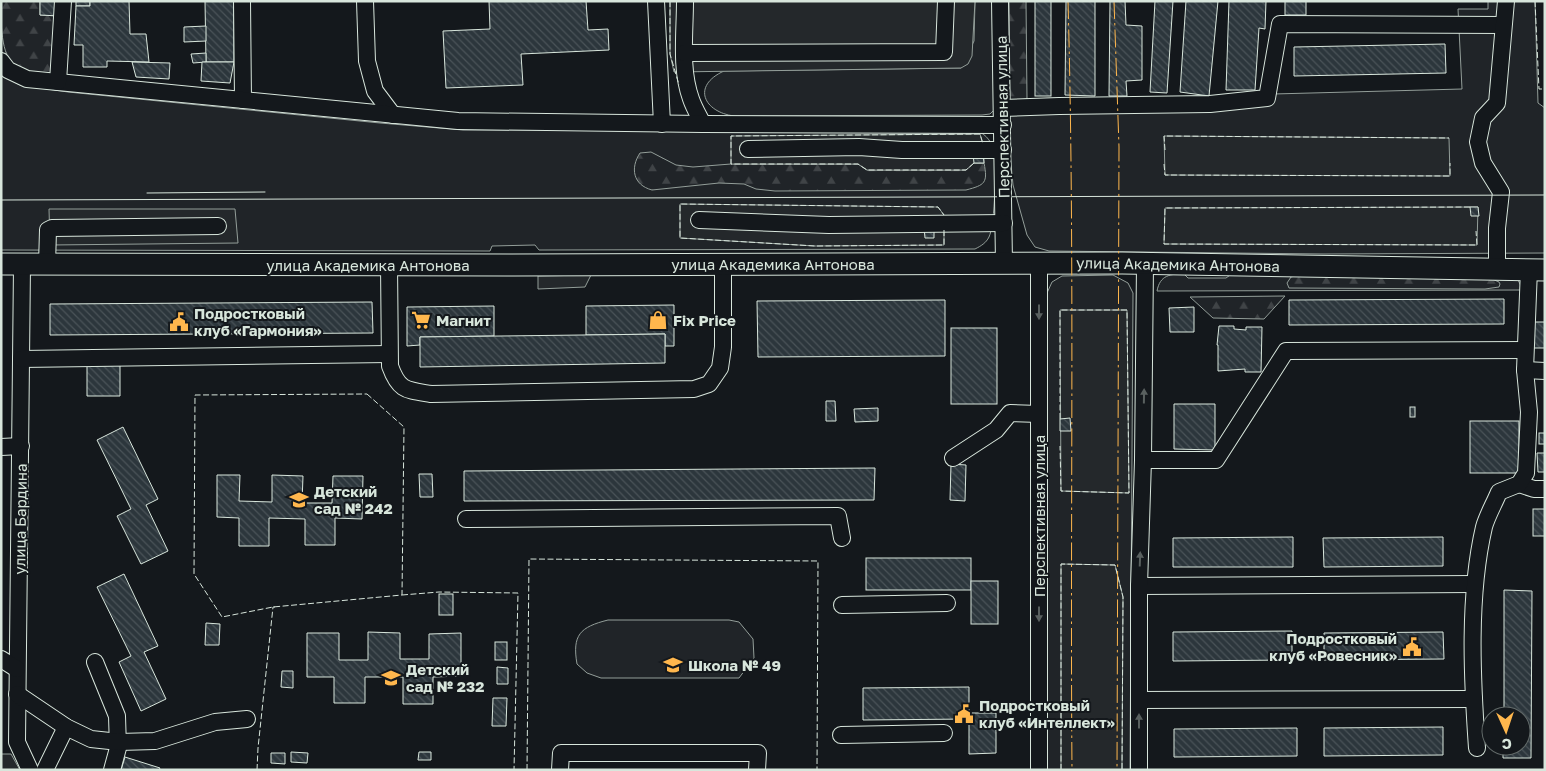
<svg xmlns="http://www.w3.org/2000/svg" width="1546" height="771" font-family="'Golos Text',sans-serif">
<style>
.green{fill:#202428;stroke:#939e99}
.forest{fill:url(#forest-firs);stroke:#939e99}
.parking{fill:#24282b;stroke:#939e99}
.building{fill:url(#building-back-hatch);stroke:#d8e6dc}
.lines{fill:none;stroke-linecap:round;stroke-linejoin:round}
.minor-casing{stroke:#d8e6dc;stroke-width:18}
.major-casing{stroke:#d8e6dc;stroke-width:23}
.minor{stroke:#14181c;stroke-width:16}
.major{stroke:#14181c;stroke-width:21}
.tram{stroke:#d8e6dc;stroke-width:1}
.fence{stroke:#d8e6dc;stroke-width:1;stroke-dasharray:6 2.5;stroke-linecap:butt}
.power{stroke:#ffb74d;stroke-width:1;stroke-dasharray:18 4 2.5 4;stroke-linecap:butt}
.oneway{fill:#59605f}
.labels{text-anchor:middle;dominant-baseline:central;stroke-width:4;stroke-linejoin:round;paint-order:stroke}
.street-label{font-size:15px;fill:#d8e6dc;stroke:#14181c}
.poi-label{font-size:15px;font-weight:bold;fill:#d8e6dc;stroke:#14181c;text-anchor:start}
</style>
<defs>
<pattern id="forest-firs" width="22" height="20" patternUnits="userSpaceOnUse" patternTransform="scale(1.25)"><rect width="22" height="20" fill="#202428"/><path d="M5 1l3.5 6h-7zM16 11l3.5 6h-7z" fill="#404447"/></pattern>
<pattern id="building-back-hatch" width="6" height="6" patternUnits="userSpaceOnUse" patternTransform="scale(1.25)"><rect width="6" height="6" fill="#2c363c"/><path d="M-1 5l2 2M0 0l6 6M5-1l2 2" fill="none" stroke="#4a5358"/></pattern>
</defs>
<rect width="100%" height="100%" fill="#14181c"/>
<!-- green -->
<g class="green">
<path d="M975 1H997V107L990 114 982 115 734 116C704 112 691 86 724 71L961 68 974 41Z"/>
<polygon points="1488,1 1535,1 1538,103 1545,108 1545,253 1324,254 1049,251 1035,247 1027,235 1013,185 1009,143 1010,101 1462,89 1458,9 1488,9"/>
<path d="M1 75 20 85 68 92 380 123 463 130H975C984 133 990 139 993 148 997 161 995 225 989 237 986 243 981 246 975 249L539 250 535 245 492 246 490 251 1 250Z"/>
<path d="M1233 273 1518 280 1523 290 1157 291C1160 275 1170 274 1184 274L1188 278H1226Z"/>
<polygon points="1113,275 1128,283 1133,293 1130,770 1044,770 1047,293 1052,282 1062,276"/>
<path d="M608 620H729L739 622 753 639 754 658 739 678H601L587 673 577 664C572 635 580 627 608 620Z"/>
</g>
<!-- forest -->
<g class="forest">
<path d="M1 1H40V15L59 16 55 71 49 79C38 75 26 72 16 67 0 56 1 21 1 1Z"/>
<polygon points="1009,1 1026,1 1027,99 1010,101"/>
<path d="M651 152 676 165 693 167 731 164H858L867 170H966L974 163H984C988 183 985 185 966 190L775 191 756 189 744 184 719 183 652 190C633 185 630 168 640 153Z"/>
<polygon points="1295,276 1492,279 1499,282 1500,284 1499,287 1485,289 1289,288 1287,283 1291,277"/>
<polygon points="1285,296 1264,319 1213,318 1190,297"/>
</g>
<!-- parking -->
<g class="parking">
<polygon points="670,1 975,1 972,56 968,64 961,68 674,72 670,54"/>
<polygon points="980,134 983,144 984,163 974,163 966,170 867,170 858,164 731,164 731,136"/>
<polygon points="1164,136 1449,138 1450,176 1165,175"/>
<polygon points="680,204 938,207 944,215 944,245 815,246 680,238"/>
<polygon points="1478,207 1477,245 1164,244 1165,208"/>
<polygon points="49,209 235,209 238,243 50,245"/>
<polygon points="591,275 585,287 538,289 538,276"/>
<polygon points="1060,310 1127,310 1129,493 1061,491"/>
<polygon points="1061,564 1115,565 1123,597 1122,770 1061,770"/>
<polygon points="1,754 11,754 20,770 1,770"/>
</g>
<!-- building -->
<g class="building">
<polygon points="40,1 59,1 59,16 40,15"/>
<rect x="76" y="1" width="14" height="5"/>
<polygon points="90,1 129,1 130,34 146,34 149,62 107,61 107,67 83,67 83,45 74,45 76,6 90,6"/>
<polygon points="205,1 234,1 234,62 206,62"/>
<polygon points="489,1 586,1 588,30 608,29 609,50 521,54 523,85 446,88 443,31 490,29"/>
<rect x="1035" y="1" width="16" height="95"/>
<polygon points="1066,1 1095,1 1095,96 1065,95"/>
<polygon points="1110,1 1125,1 1126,25 1142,26 1142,80 1126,81 1127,96 1109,96"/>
<polygon points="1155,1 1173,1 1167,93 1150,92"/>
<polygon points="1186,1 1218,1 1209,96 1180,92"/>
<polygon points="1229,1 1266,1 1265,29 1259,28 1255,90 1226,90"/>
<rect x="1285" y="1" width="21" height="14"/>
<polygon points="206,26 206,41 184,42 184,27"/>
<polygon points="1445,44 1446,73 1294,76 1294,47"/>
<polygon points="206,53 206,62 193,63 191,54"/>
<polygon points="132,62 170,63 169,79 136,77"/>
<polygon points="202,62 234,62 230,83 201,81"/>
<polygon points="983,153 984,163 974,163 973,154"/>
<polygon points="1470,207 1478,207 1479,216 1471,216"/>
<polygon points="924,227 934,227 934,238 925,238"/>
<polygon points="1504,299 1504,324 1289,325 1289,300"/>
<polygon points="945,300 945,356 758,357 757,301"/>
<polygon points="372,302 373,333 50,335 50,304"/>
<polygon points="674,305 674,346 665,346 665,334 586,335 586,306"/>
<polygon points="494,306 494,336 420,337 420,345 407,346 407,307"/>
<polygon points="1194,307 1194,332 1170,332 1169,308"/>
<rect x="1533" y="322" width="12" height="26"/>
<polygon points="1219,326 1234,326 1234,329 1246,330 1246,327 1262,327 1261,372 1245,372 1245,369 1218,371 1218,345 1217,345"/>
<rect x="951" y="328" width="46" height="76"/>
<polygon points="665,334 665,363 420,367 420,337"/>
<polygon points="120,365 120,396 87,396 87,366"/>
<polygon points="826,401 835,401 836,421 826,421"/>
<polygon points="1174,404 1215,404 1215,450 1174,449"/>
<rect x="1410" y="407" width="5" height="10"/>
<polygon points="878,408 878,421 855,422 854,409"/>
<polygon points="1070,418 1071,431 1060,431 1060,419"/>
<rect x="1470" y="421" width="49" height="52"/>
<polygon points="123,427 158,499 146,505 168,551 141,564 117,516 131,509 97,440"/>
<rect x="1539" y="433" width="6" height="11"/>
<polygon points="1537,453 1545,453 1545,472 1538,472"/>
<polygon points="951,464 966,465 965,501 950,500"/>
<polygon points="875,468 874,500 464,501 464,471"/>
<polygon points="419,474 432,474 433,497 420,497"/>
<polygon points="217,475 240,475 239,501 272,502 272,475 303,476 302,503 332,503 333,476 363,476 362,519 335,518 335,545 305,545 305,519 269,518 269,546 239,546 239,518 217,517"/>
<rect x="1533" y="509" width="12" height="27"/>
<polygon points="1293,537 1293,567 1173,567 1173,538"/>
<polygon points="1443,537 1443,566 1324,567 1323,538"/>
<rect x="866" y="558" width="105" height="32"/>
<polygon points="124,574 158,646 144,652 166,699 141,711 119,662 131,656 97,587"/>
<rect x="971" y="581" width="27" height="43"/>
<polygon points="1504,590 1532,591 1531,758 1503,758 1503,746 1521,746 1521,716 1504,716"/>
<rect x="439" y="594" width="14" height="21"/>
<polygon points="206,623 220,624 219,645 205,645"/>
<polygon points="1292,631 1292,660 1173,661 1173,632"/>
<polygon points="368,632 400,633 400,659 429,659 429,634 461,633 461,676 433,677 433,704 403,704 403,677 365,677 365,703 334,703 334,677 307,677 307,633 339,633 339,660 368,660"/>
<polygon points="1443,632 1444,659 1324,660 1324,633"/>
<rect x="495" y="642" width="12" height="18"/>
<polygon points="497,667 508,668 508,684 497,684"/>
<polygon points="282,671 293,671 293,688 281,687"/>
<polygon points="969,687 969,719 863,720 863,688"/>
<polygon points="493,698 507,698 506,726 492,726"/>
<polygon points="969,713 996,713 996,753 969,754"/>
<polygon points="1443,727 1443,755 1324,756 1324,728"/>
<polygon points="1297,728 1297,756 1174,757 1174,729"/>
<polygon points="291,752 308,753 307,763 291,762"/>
<polygon points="419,752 431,752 431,760 418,760"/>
<polygon points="271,753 285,753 285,764 271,763"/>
<polygon points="125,757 160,768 159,770 121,770"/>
</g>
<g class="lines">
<!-- minor casing -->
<g class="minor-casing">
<g id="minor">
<polyline points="242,1 243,100"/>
<polyline points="365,1 367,61 375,91 393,115"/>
<polyline points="656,1 662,124"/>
<path d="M685 1C685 33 680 69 691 99 694 108 699 116 703 124"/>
<polyline points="1000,1 1004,263"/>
<polyline points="684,53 944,52 946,1"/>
<polyline points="1,61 8,70 27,79 458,121 703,124 1003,125"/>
<polyline points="58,82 63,1"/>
<polyline points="1003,108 1059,106 1210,104 1267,98 1280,24 1503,25"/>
<polyline points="748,149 859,147 902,150 1003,150"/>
<polyline points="699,220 829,225 1004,223"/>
<polyline points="22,265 17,742 30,770"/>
<polyline points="47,265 48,230 52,228 218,226"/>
<path d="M389 265 390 366C399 391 406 390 431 394L694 389 709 384 720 368 723 347V265"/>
<polyline points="1497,269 1497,228 1501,192 1483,163 1478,142 1483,118 1497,103 1506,1"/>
<polyline points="21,359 389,354"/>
<polyline points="1525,370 1545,371"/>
<polyline points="1,447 21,446"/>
<polyline points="953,458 996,430 1010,413 1039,414"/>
<polyline points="1143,460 1216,460 1286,351 1525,350"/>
<polyline points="1519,484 1534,489 1545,489"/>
<polyline points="466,519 838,516 842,538"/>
<polyline points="1139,586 1474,584"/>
<polyline points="842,605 947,603"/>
<polyline points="1,659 17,669"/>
<polyline points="95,662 117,716 118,748 112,770"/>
<polyline points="17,694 66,727 91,739 119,742 155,741 215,722 247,719"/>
<polyline points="1139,700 1474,699"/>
<polyline points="841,735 944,733"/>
<path d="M1477 748C1472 678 1468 596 1484 527 1487 516 1494 504 1499 492L1519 484 1526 473 1529 412 1525 370 1529 269"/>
<polyline points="45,770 66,727"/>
<polyline points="560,770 561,753 758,753 757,770"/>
<polyline points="1039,770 1039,263"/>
<polyline points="1139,770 1139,586 1143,460 1145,264"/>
</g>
</g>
<!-- major casing -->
<g class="major-casing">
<polyline id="major" points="1,264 512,265 1122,263 1545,270"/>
</g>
<!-- minor -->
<use href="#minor" class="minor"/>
<!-- major -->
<use href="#major" class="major"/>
<!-- tram -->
<g class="tram">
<polyline points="147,193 265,192"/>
<polyline points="1,200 1545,195"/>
</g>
<!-- fence -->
<g class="fence">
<polyline points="670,1 670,54 679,85"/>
<polyline points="1535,1 1539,89 1545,89"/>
<polyline points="1165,150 1164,136 1449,138"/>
<polyline points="974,163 966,170 867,170 858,164 731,164 731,136 980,134 983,144"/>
<polyline points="1164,164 1165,175 1450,176 1450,163"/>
<polyline points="1470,207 1165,208 1164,244 1477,245 1476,231"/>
<polyline points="944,230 944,245 815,246 680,238 680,204 938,207 944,215"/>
<polygon points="367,394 404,427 402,595 273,607 222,617 194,574 195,395"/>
<polyline points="1060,419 1060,310 1127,310 1129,493 1061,491 1060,446"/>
<polyline points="402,595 439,592 518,593 514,770"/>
<polyline points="257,770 258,748 273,607 275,607"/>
<polyline points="527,770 529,559 818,561 817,770"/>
<polyline points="1061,770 1061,564 1115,565 1123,597 1122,770"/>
</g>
<!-- power -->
<g class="power">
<path d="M1068 1C1075 257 1070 514 1072 770"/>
<polyline points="1114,1 1119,147 1117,770"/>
</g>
</g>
<!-- one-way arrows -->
<defs><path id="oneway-solid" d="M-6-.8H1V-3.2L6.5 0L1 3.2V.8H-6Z" transform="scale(1.25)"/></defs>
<g class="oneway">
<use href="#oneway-solid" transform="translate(1039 312) rotate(90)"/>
<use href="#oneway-solid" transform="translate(1144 396) rotate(-89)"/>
<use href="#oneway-solid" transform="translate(1140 559) rotate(-88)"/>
<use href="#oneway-solid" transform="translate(1039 614) rotate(90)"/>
<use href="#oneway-solid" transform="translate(1139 721) rotate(-90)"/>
</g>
<!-- icons -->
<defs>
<g id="supermarket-bare" transform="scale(1.5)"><path d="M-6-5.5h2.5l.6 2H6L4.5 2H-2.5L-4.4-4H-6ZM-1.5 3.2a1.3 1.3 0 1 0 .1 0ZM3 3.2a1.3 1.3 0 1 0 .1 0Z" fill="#ffb74d" stroke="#14181c" stroke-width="2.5" paint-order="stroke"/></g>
<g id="shop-bare" transform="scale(1.5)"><path d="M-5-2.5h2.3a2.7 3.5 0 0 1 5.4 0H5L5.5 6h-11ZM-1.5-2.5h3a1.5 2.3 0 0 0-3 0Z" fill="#ffb74d" stroke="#14181c" stroke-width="2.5" paint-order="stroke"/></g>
<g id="civic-bare" transform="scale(1.5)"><path d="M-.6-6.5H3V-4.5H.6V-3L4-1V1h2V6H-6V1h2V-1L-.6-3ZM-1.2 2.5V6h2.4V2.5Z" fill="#ffb74d" stroke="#14181c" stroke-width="2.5" paint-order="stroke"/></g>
<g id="school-bare" transform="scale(1.5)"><path d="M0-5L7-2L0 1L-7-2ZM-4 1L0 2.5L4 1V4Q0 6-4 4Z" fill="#ffb74d" stroke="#14181c" stroke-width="2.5" paint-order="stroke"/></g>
</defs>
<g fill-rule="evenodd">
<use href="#supermarket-bare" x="421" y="320"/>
<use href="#shop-bare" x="658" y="320"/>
<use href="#civic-bare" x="179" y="322"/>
<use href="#school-bare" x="299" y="500"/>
<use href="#civic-bare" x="1412" y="647"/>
<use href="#school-bare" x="673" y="665"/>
<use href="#school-bare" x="391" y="678"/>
<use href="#civic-bare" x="964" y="714"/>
</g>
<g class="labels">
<!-- street labels -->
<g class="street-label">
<text transform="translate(1002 117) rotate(-91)">Перспективная улица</text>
<text x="773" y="264">улица Академика Антонова</text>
<text transform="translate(1178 264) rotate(1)">улица Академика Антонова</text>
<text x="368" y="265">улица Академика Антонова</text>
<text transform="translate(1039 516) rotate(-90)">Перспективная улица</text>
<text transform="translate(20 519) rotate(-89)">улица Бардина</text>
</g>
<!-- poi labels -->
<g class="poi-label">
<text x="194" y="313">Подростковый<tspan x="194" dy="17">клуб «Гармония»</tspan></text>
<text x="436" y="320">Магнит</text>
<text x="673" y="320">Fix Price</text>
<text x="314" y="491">Детский<tspan x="314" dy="17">сад № 242</tspan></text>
<text x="1397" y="638" text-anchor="end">Подростковый<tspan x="1397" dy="17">клуб «Ровесник»</tspan></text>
<text x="688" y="665">Школа № 49</text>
<text x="406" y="669">Детский<tspan x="406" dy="17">сад № 232</tspan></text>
<text x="979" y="705">Подростковый<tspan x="979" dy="17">клуб «Интеллект»</tspan></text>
</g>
</g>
<!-- border -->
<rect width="1546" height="771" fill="none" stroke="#d8e6dc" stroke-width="5"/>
<!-- north arrow -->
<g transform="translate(1506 731) rotate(177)"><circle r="24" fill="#14181c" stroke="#626a69"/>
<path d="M0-4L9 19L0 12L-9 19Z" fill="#ffb74d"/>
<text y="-8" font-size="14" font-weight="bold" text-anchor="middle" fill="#d8e6dc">С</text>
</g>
</svg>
